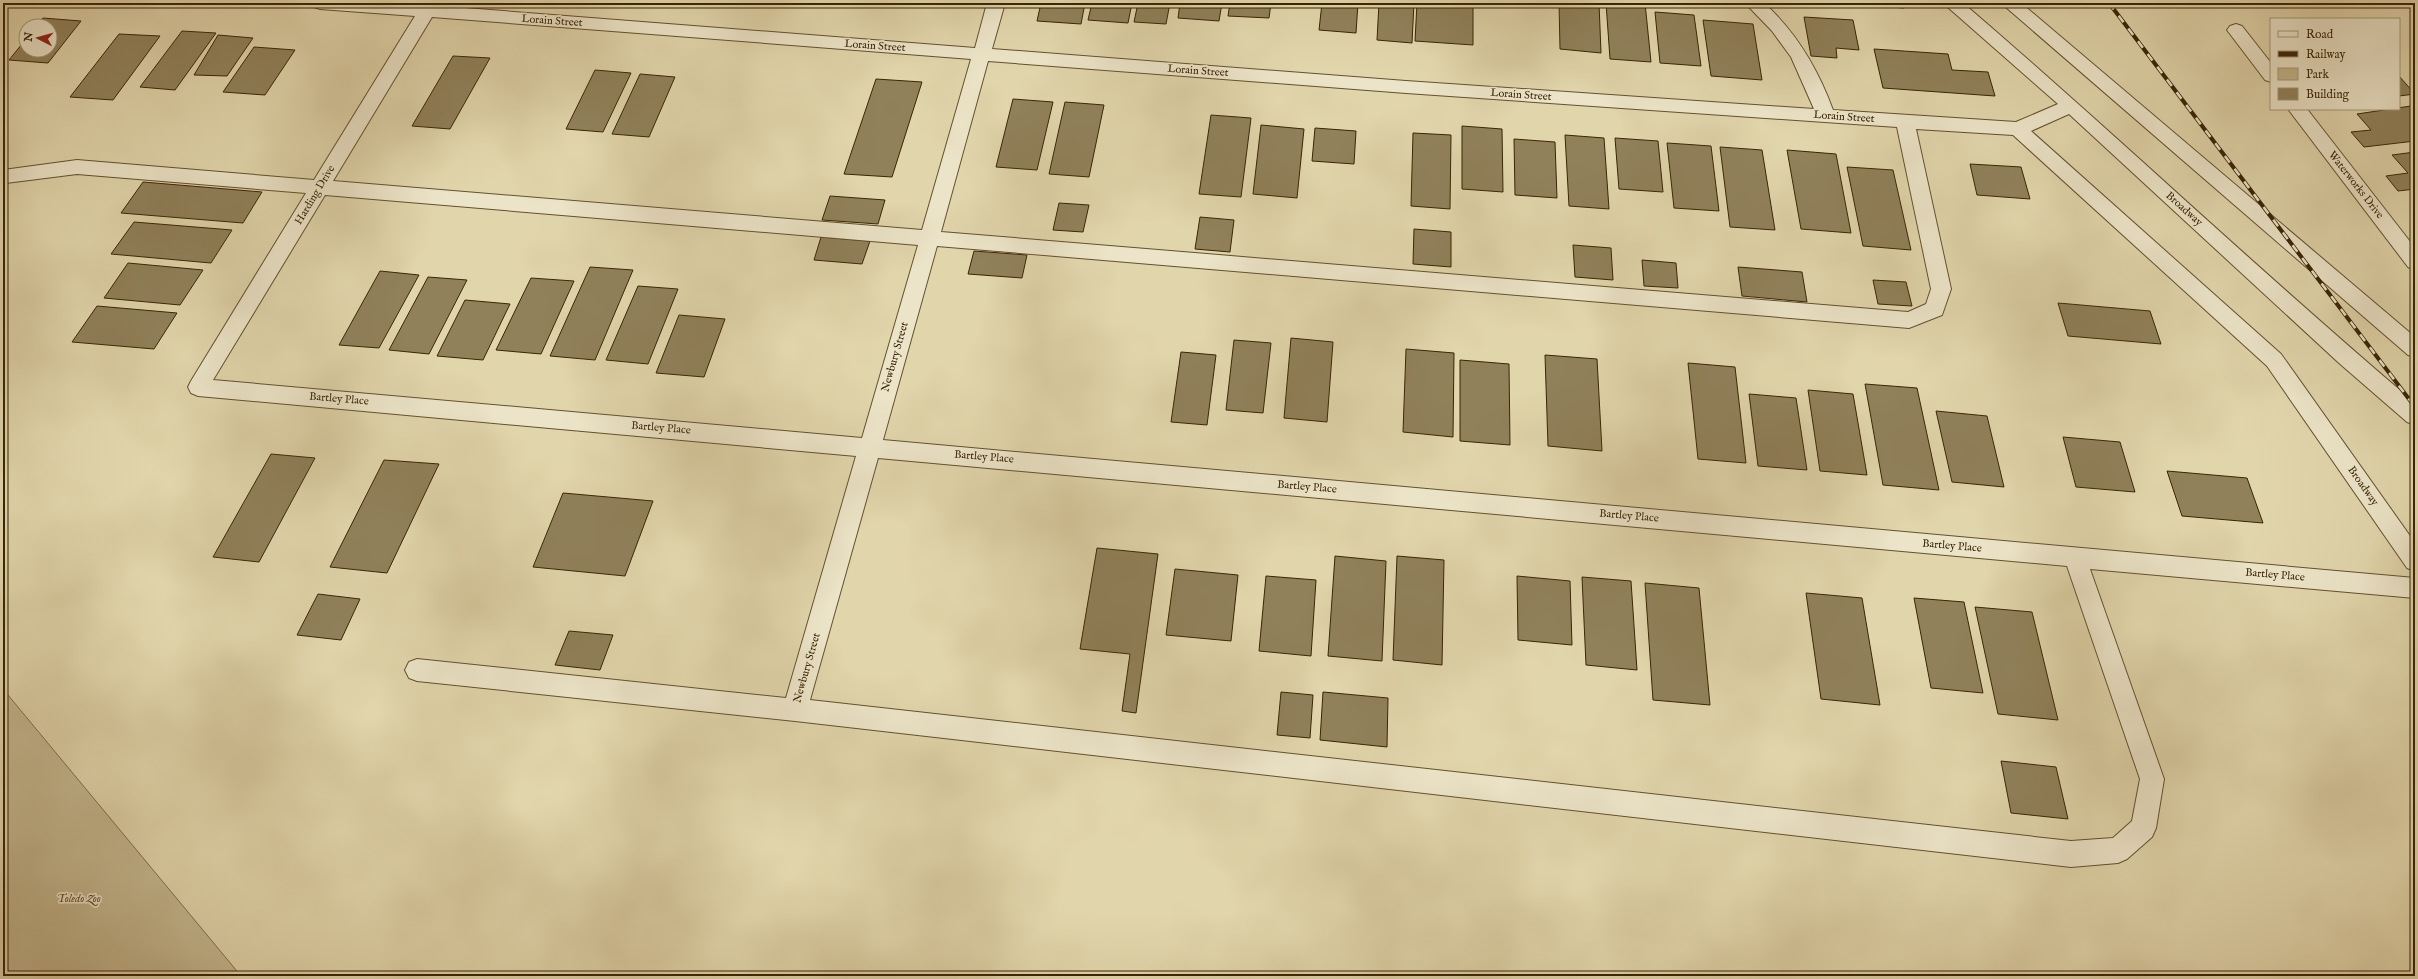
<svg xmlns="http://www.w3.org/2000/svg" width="2418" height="979" font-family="'IM FELL English',serif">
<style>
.green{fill:#c4b78f;stroke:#7e6e4a}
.building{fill:#90815b;stroke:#392505}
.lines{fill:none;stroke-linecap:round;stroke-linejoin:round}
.minor-casing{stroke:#63512e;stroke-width:2}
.minor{fill:#ece4c8;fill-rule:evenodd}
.rail-casing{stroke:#392505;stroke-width:4}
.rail{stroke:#ece4c8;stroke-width:2.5;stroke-dasharray:8;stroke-linecap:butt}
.labels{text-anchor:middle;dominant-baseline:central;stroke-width:3.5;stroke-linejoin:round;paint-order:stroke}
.street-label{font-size:11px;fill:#392505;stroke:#ece4c8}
.park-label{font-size:11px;font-style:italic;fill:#5c4a28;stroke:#ece4c8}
</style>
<rect width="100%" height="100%" fill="#e1d5ab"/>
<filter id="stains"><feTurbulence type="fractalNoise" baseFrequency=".005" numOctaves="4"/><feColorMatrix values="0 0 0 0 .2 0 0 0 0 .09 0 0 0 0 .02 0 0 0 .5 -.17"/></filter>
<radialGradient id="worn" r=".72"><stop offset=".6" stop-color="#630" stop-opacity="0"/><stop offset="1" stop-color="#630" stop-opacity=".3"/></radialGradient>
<!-- green -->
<polygon class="green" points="3,689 241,976 3,976"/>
<!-- building -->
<g class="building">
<polygon points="1041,3 1085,3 1081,24 1037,21"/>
<polygon points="1092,3 1132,3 1128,23 1088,20"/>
<polygon points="1138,3 1170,3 1166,24 1134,22"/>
<polygon points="1180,3 1222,3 1219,21 1178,18"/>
<polygon points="1230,3 1271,3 1269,18 1228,16"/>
<polygon points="1322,3 1358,3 1356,33 1319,30"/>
<polygon points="1379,3 1414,3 1412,43 1377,40"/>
<polygon points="1417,3 1473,3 1473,45 1415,41"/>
<polygon points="1559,3 1599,3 1601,53 1560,49"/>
<polygon points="1606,3 1645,3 1651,62 1610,59"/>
<polygon points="1840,3 1903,3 1904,8"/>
<polygon points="1655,12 1694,15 1701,66 1660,63"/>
<polygon points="1804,17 1853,20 1859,50 1836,48 1837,58 1811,56"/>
<polygon points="43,18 81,21 48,63 9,60 26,39 26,50 50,50 50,26 37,26"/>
<polygon points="1703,20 1753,24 1762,80 1711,76"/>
<polygon points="182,31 216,33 175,90 140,87"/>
<polygon points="119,34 160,36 113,100 70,97"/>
<polygon points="218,35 253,38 227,76 194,75"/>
<polygon points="254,47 295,50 265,95 223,92"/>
<polygon points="1874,49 1948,54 1952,70 1988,72 1995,96 1883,88"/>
<polygon points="453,56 490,58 450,129 412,126"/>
<polygon points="595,70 631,73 603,132 566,129"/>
<polygon points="640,74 675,77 649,137 612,134"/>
<polygon points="2399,76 2415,94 2399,96"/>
<polygon points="876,79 922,82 892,177 844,174"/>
<polygon points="1013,99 1053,102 1037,170 996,167"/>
<polygon points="1065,102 1104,105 1089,177 1049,174"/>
<polygon points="2411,106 2415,111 2415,141 2364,147 2351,132 2371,130 2357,114"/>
<polygon points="1211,115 1251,118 1241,197 1199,194"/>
<polygon points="1261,125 1304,129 1297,198 1253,194"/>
<polygon points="1462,126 1502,129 1503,192 1462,189"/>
<polygon points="1315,128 1356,131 1354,164 1312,161"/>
<polygon points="1413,133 1451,135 1450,209 1411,206"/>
<polygon points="1565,135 1604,138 1609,209 1569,206"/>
<polygon points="1615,138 1658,141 1663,192 1619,189"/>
<polygon points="1514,139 1555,142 1557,198 1515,195"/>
<polygon points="1667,143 1711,146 1719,211 1674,208"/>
<polygon points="1720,147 1762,150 1775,230 1730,227"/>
<polygon points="1787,150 1836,154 1851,233 1801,229"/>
<polygon points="2415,152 2415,189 2398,191 2386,176 2408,173 2392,155"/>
<polygon points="1970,164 2021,167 2030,199 1977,195"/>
<polygon points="1847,167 1893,170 1911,250 1863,246"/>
<polygon points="143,182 262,192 243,223 121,213"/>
<polygon points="830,196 885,200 878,224 822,220"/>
<polygon points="1059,203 1089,205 1083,232 1053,230"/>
<polygon points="1200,217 1234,220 1230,252 1195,249"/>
<polygon points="134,222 232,230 211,263 111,254"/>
<polygon points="1414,229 1451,232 1451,267 1413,264"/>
<polygon points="821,237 870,241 862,264 814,260"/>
<polygon points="1573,245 1611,248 1613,280 1575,277"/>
<polygon points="974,251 1027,255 1022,278 968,274"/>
<polygon points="1642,260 1676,263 1678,288 1644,286"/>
<polygon points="128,263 203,270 180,305 104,298"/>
<polygon points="590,267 633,270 595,360 550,356"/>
<polygon points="1738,267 1802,272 1807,302 1742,296"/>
<polygon points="380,271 419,275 379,348 339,345"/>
<polygon points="428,277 467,280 429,354 389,350"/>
<polygon points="531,278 574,281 541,354 496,350"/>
<polygon points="1873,280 1906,282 1912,306 1878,304"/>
<polygon points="638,286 678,289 648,364 606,360"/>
<polygon points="465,300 510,304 483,360 437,356"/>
<polygon points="2058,303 2150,311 2161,344 2068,336"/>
<polygon points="97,306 177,313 154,349 72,342"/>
<polygon points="679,315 725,319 704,377 656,373"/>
<polygon points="1291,338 1333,342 1327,422 1284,418"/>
<polygon points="1234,340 1271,343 1263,413 1226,410"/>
<polygon points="1406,349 1454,353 1453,437 1403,432"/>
<polygon points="1181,352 1216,355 1207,425 1171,422"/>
<polygon points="1545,355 1597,359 1602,451 1548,446"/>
<polygon points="1460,360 1509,364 1510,445 1460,441"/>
<polygon points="1688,363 1735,367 1746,463 1698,459"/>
<polygon points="1865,384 1917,388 1939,490 1883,485"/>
<polygon points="1808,390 1853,394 1867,475 1820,471"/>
<polygon points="1749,394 1796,398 1807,470 1758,466"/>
<polygon points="1936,411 1987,416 2004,487 1952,482"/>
<polygon points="2063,437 2120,442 2135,492 2076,487"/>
<polygon points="271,454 315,458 259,562 213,557"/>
<polygon points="384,460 439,464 387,573 330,567"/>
<polygon points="2167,471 2247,478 2263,523 2182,516"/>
<polygon points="563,493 653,501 625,576 533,567"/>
<polygon points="1097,548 1158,554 1136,713 1122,711 1130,654 1080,649"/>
<polygon points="1335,556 1386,561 1382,661 1328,656"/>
<polygon points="1397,556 1444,560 1442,665 1393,660"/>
<polygon points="1175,569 1238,575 1231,641 1166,635"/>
<polygon points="1266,576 1316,580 1311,656 1259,651"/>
<polygon points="1517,576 1570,581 1572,645 1518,640"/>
<polygon points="1582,577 1631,581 1637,670 1586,665"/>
<polygon points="1645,583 1699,588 1710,705 1653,700"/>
<polygon points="1806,593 1862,598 1880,705 1821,699"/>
<polygon points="318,594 360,599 341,640 297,635"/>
<polygon points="1914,598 1964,602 1983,693 1931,688"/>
<polygon points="1975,607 2032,612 2058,720 1998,714"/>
<polygon points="569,631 613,635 600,670 555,665"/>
<polygon points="1281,692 1313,695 1310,738 1277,735"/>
<polygon points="1323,692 1388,698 1387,747 1320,740"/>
<polygon points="2001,761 2056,767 2068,819 2011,813"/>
</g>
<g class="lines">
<!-- minor casing -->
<g class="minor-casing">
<g id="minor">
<path d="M311 3 422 5 423 3H441L439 6 975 48 987 3H1005L992 49 1406 81 1814 109 1791 57 1772 31 1745 3H1764C1796 32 1818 69 1833 110L2016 122 2058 104 1943 3H1963C2116 134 2261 273 2415 403V425L2407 422 2339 363 2069 114 2031 131 2281 354 2415 543V571L2407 568 2267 366 2013 135 1916 129 1951 289 1942 315 1909 328 937 246 883 440 2415 578V598L2090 569 2164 779 2156 828 2152 837 2127 859 2118 863 2071 867 795 721 417 681 409 678 405 670 409 662 417 659 786 698 856 456 198 396 191 393 188 387 191 381 306 193 77 174 6 183 3 182V170L77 160 314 180 415 16 320 9 314 7ZM432 17 971 59 922 230 333 181ZM988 61 1406 93 1897 127 1931 289 1926 304 1908 312 941 232ZM325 195 918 245 862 438 213 380ZM878 458 2067 566 2140 779 2132 821 2113 838 2071 841 810 700Z"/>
<polygon points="2001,3 2021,3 2415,337 2415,357 2408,355"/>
<polygon points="2236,24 2242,26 2271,63 2271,82 2265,80 2227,30 2230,26"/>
<polygon points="2288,109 2307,109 2415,248 2415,270 2408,267"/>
</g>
</g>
<!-- minor -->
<use href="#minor" class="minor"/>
<!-- rail casing -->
<g class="rail-casing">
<polyline id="rail" points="2109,3 2415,407"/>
</g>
<!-- rail -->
<use href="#rail" class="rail"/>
</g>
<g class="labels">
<!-- street labels -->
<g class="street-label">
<text transform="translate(552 21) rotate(4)">Lorain Street</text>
<text transform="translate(875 46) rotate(4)">Lorain Street</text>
<text transform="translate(1198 71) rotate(4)">Lorain Street</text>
<text transform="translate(1521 95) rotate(4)">Lorain Street</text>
<text transform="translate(1844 117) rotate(4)">Lorain Street</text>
<text transform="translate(2356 185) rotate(52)">Waterworks Drive</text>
<text transform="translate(315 195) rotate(-59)">Harding Drive</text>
<text transform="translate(2184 209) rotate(42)">Broadway</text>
<text transform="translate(895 357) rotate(-74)">Newbury Street</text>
<text transform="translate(339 399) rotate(5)">Bartley Place</text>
<text transform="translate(661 428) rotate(5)">Bartley Place</text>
<text transform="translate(984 457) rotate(5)">Bartley Place</text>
<text transform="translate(2363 486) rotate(55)">Broadway</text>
<text transform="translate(1307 487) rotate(5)">Bartley Place</text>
<text transform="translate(1629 516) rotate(5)">Bartley Place</text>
<text transform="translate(1952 546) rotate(5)">Bartley Place</text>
<text transform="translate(2275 575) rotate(5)">Bartley Place</text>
<text transform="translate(807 668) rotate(-74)">Newbury Street</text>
</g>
<!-- park labels -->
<g class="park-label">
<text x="79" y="899">Toledo Zoo</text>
</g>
</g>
<!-- margin -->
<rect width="2418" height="979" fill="none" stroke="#e1d5ab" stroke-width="16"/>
<rect x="4" y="4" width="2410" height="971" fill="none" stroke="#392505" stroke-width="2"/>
<rect x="8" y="8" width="2402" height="963" fill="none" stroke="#392505"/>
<!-- legend -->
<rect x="2270" y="18" width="130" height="92" fill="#ece4c8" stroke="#a4987a"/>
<rect x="2278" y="31" width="20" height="6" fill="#ece4c8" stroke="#a4987a"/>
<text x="2306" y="38" font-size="12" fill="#392505">Road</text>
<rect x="2278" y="51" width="20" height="6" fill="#392505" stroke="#a4987a"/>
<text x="2306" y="58" font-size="12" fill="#392505">Railway</text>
<rect x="2278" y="68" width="20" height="12" fill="#c4b78f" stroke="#a4987a"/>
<text x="2306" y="78" font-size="12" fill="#392505">Park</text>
<rect x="2278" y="88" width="20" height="12" fill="#90815b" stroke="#a4987a"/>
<text x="2306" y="98" font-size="12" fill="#392505">Building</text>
<!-- north arrow -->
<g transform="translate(38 38) rotate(276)"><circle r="19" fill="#ece4c8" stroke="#a4987a"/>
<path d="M0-3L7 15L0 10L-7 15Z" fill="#8f2418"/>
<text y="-6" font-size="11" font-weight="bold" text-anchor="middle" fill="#392505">N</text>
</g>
<rect width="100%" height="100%" filter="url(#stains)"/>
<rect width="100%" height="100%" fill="url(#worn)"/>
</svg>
